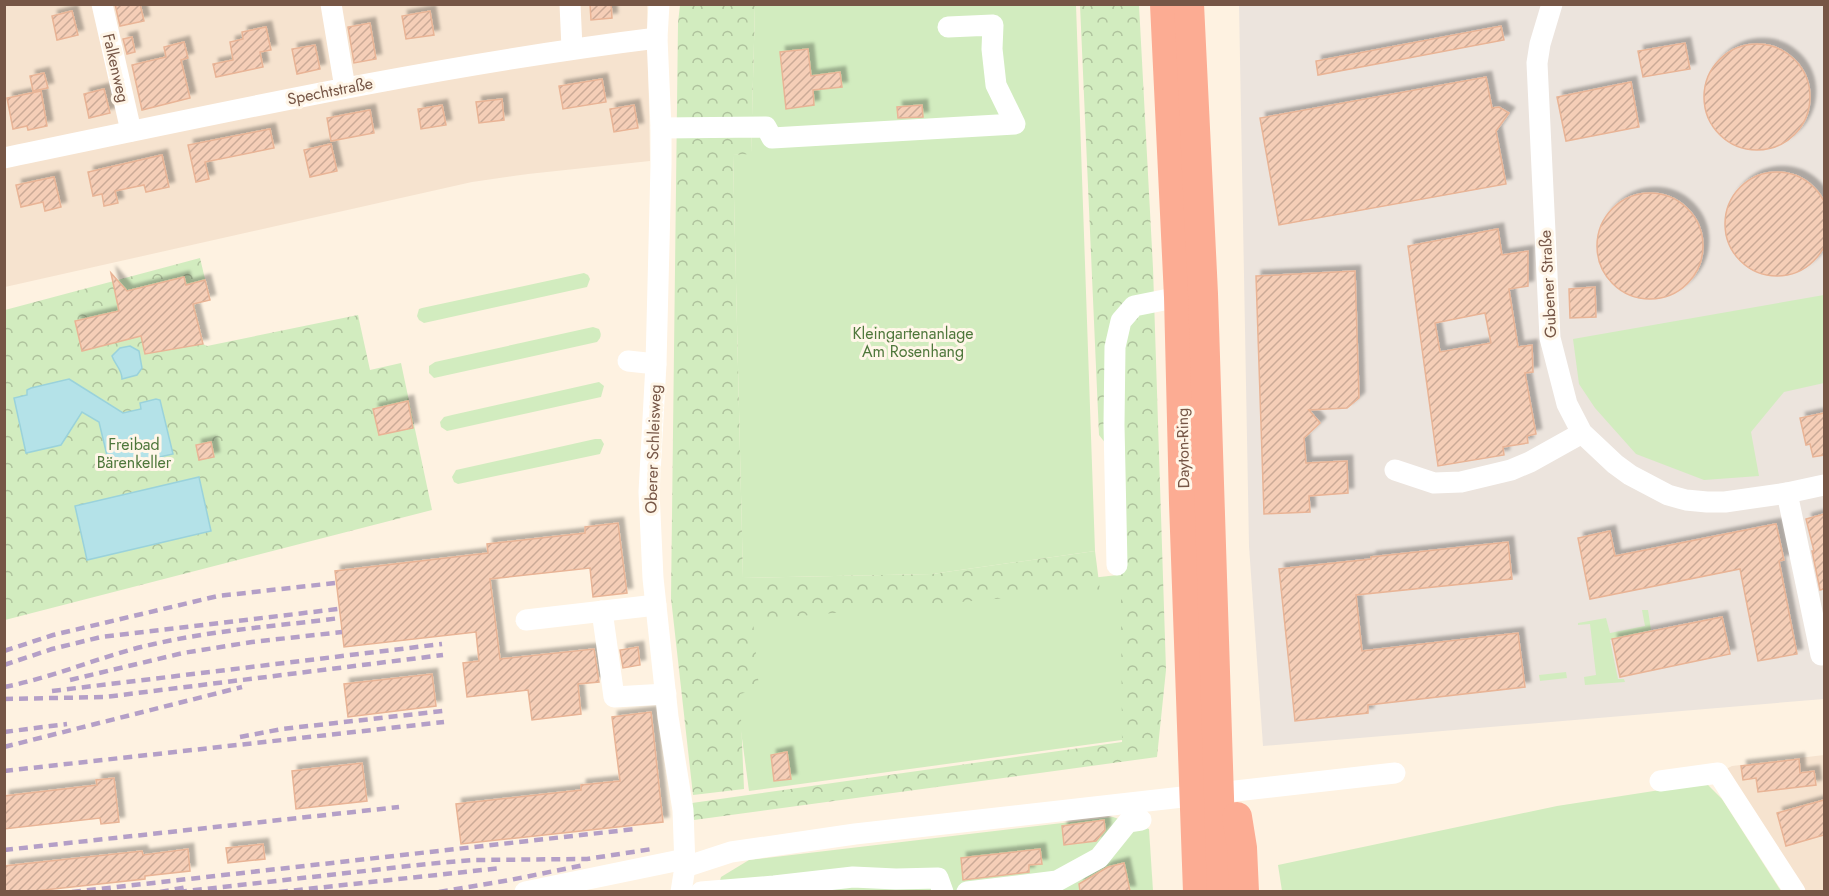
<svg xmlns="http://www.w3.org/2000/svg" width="1829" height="896" font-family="Jost,sans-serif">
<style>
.residential{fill:#f6e3cf}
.industrial{fill:#ece4dd}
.green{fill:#d2ecbf}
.forest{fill:url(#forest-crowns)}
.water{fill:#b4e2e8;stroke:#9ad2db;stroke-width:1.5}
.building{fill:url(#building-hatch);stroke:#e9b496;stroke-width:1.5;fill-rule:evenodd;filter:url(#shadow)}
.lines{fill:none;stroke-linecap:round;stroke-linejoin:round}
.minor{stroke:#fff;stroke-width:21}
.highway{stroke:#fcac93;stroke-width:30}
.rail{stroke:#b49fc7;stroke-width:4.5;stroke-dasharray:9 6;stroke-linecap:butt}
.labels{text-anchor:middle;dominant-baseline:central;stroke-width:6;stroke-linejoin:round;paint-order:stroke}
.street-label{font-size:16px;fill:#765646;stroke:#fff6e8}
.park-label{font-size:16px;fill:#4e773b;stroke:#fff6e8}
</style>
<defs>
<pattern id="forest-crowns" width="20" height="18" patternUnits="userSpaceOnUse" patternTransform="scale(1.5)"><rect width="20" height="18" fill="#d2ecbf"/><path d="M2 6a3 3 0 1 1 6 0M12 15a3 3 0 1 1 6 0" fill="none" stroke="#afc29d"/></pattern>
<pattern id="building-hatch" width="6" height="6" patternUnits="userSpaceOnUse" patternTransform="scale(1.5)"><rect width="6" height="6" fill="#f5ceb7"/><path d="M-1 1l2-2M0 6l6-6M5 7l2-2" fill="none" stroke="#cbaa97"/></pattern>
<filter id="shadow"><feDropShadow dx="5.5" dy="-5.5" stdDeviation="1.5" flood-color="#0004"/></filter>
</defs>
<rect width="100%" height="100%" fill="#fef2e1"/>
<!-- residential -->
<g class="residential">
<polygon points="4,5 647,5 650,161 528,174 472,182 5,287"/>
<polygon points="1824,755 1824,891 1795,891 1718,773 1732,766"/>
</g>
<!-- industrial -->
<polygon class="industrial" points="1239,5 1824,5 1824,699 1263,746 1249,546"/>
<!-- green -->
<g class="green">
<polygon points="755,5 1076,5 1095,551 932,574 743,578 733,155 751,153"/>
<polygon points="584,273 588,275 590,279 587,287 424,323 419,320 417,316 419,309 422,308"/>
<polygon points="1824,295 1824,383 1784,392 1751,432 1759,476 1704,480 1636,454 1595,408 1579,384 1573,339"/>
<path d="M593 327 599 329C602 335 601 337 597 342L434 378 429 373V366L435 362Z"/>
<polygon points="599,382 604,386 601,397 447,431 441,427 440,422 444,417 452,415"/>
<polygon points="595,439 601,439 604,444 600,454 458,484 454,482 452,477 456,470"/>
<polygon points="1127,574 1129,739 749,791 726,618"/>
<polygon points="1642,610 1648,610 1651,630 1610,640 1618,679 1624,679 1625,682 1585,685 1584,677 1596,675 1590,624 1578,625 1578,623 1606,618 1610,633 1645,626"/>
<polygon points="1566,672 1567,678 1540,681 1539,675"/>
<polygon points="1708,785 1722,799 1781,891 1282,891 1278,865 1557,806 1686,786"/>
<polygon points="1113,817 1149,829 1153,891 717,892 721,877 749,860"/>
</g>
<!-- forest -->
<g class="forest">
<polygon points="680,5 755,5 751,154 733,155 743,578 932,574 1095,551 1100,590 753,620 759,689 740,694 744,789 693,795 671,598 678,23"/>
<polygon points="1080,5 1139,5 1153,268 1166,670 1157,757 694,820 692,803 1122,742 1120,462 1099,435"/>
<polygon points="200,258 210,300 194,304 203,344 207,346 358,315 370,370 401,363 432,510 5,620 5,310"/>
</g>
<!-- water -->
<g class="water">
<path d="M130 346 139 351 142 368 137 375 122 379C122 369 115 365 112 356L120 348Z"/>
<polygon points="69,379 123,413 141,409 140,403 156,399 160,400 173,454 110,468 99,422 82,412 61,445 26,453 14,398 27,395 27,390 31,388"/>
<polygon points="199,477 211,531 87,560 75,506"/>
</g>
<!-- building -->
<g class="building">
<polygon points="115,4 140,4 144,21 120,26"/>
<polygon points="590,4 611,4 612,18 591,20"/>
<polygon points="72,11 78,35 57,40 52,16"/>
<polygon points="430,11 434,35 406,39 402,16"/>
<polygon points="370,23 376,59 354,63 348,27"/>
<polygon points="1501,26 1504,40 1318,75 1316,61"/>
<polygon points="266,27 271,50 260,52 263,67 216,77 213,64 233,60 230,42 243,39 242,32"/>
<polygon points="132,37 135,52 127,54 123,39"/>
<polygon points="184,42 188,58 181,60 190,98 142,110 132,65 166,57 164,47"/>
<polygon points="1685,43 1690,69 1643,77 1638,51"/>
<circle cx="1757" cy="97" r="53"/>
<polygon points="315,45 320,69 297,74 292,49"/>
<polygon points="808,49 811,76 840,72 842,87 813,90 814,105 786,109 780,52"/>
<polygon points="44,73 48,88 33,91 30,76"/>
<polygon points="1486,77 1492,108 1499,107 1509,113 1496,131 1506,184 1279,225 1260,118"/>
<polygon points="602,79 606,102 563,109 559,86"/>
<polygon points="1631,82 1639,127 1566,141 1557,97"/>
<polygon points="104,89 110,113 89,118 84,94"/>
<polygon points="41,91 47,126 28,130 27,126 13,129 7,98"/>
<polygon points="502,99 504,120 479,123 476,102"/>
<polygon points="442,105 446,125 421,129 418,109"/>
<polygon points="634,105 638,128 614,132 610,109"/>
<polygon points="922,105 923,117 898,118 897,107"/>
<polygon points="370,110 374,133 331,141 327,118"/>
<polygon points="270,129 274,148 205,162 209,179 196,182 188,145"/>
<polygon points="331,144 337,171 310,177 304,150"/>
<polygon points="162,155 169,187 146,192 144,185 115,191 118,203 104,206 102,194 93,196 88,172"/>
<circle cx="1777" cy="224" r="52"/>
<polygon points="54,177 61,207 45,211 43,202 21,207 16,185"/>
<circle cx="1650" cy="246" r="53"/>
<path d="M1498 229 1502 255 1528 251V286L1509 289 1518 347 1532 345 1533 372 1525 373 1536 434 1527 436 1528 443 1503 447 1504 455 1438 466 1408 246ZM1485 313 1491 343 1440 352 1435 323Z"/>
<polygon points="1355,271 1359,398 1347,408 1309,410 1320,423 1304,438 1306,463 1347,461 1348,493 1309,496 1310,512 1264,514 1256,276"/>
<polygon points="111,273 127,291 184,277 186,285 205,280 210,300 193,304 203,344 145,354 141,336 82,351 75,321 119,311"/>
<polygon points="1595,287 1596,317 1570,318 1569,289"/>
<polygon points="408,401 413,428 379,435 373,409"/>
<polygon points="1824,413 1824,455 1813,457 1810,444 1806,445 1800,418"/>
<polygon points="211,442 214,457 199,460 196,445"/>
<polygon points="1824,514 1824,589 1820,590 1812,551 1814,551 1806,519"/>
<polygon points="618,523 627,593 593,597 590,568 490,579 500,659 594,649 599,682 578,684 581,714 532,720 528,690 467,697 463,663 479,661 476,632 344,647 335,571 488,553 487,544 585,533 585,527"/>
<polygon points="1776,524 1784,560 1779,561 1797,654 1758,661 1740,569 1590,599 1578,538 1610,531 1615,556"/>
<polygon points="1508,542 1512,579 1356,595 1362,651 1518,633 1525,687 1368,705 1368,713 1295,721 1279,569 1371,559 1371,557"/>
<polygon points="1722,617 1730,654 1620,677 1612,639"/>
<polygon points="638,647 640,665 623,668 620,650"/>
<polygon points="432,674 436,706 348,717 344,684"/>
<polygon points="651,712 663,822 461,844 456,804 581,790 581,785 620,781 612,717"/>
<polygon points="787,752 791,779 774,781 771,755"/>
<polygon points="1799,759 1800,773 1814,771 1816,785 1758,792 1756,778 1743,780 1741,766"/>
<polygon points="362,763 367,801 296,809 292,771"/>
<polygon points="114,778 119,822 101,824 100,818 4,829 4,796 97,785 96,780"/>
<polygon points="1824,800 1824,835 1786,846 1777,813"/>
<polygon points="1104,820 1105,830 1096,841 1064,845 1062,826"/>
<polygon points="263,844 265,859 228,863 226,848"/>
<polygon points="188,849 190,871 145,876 145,879 35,891 4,891 4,866 142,851 143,855"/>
<polygon points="1040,849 1042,864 1029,865 1029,872 963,880 961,858"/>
<polygon points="1124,863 1130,891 1080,891 1079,884 1108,867"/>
</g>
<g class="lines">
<!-- minor -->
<g class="minor">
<polyline points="102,4 131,131"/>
<polyline points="331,4 345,88"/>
<polyline points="570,4 572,48"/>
<polyline points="659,4 657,38 661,128 661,165 656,364 649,492 653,578 668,717 683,810 685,867 681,892"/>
<polyline points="1552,4 1540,44 1537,63 1550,338 1567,404 1582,433 1615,464 1630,475 1668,495 1686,500 1707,502 1725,502 1787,493 1824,485"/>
<polyline points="661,128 766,127 772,138 1015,124 996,85 992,49 993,25 948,27"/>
<path d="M4 158C221 113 438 65 657 38"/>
<polyline points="628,361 656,364"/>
<polyline points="1395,470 1434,483 1461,482 1511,470 1530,462 1582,433"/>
<polyline points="1787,493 1821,655"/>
<polyline points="1117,565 1114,425 1115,347 1121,321 1134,306 1179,297"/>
<polyline points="602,611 614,697 666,694"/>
<polyline points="526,620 656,605"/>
<polyline points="1660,781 1718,773 1795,892"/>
<polyline points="685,867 731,852 855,834 1395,773"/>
<polyline points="525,892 685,859"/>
<polyline points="701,892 774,886 853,877 896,879 938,878 943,892"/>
<polyline points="967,892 1057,881 1099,858 1128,822 1141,820"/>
</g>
<!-- highway -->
<g class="highway">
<polyline points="1165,4 1179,297 1184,503 1198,892"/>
<polyline points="1189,4 1203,294 1222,892"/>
<polyline points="1237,817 1242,848 1244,892"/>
</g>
<!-- rail -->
<g class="rail">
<polyline points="4,651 53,635 218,596 335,583"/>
<polyline points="4,665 52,649 101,637 338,609"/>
<polyline points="70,680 183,653 252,642 342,632"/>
<path d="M4 687C56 677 103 655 154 644 215 630 278 626 340 618"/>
<polyline points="52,691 442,644"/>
<polyline points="4,699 105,697 443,655"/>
<polyline points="4,732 67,724"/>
<polyline points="240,737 282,729 443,711"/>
<polyline points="4,747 242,687"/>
<polyline points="4,771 444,722"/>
<polyline points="4,850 399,807"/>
<polyline points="72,892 635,829"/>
<polyline points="160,892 187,887"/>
<polyline points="178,892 427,864 474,860 587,859 652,849"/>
<polyline points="279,892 501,868"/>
<polyline points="439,892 510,880 584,865"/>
</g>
</g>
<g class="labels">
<!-- street labels -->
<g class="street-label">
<text transform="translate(116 68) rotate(77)">Falkenweg</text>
<text transform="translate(330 91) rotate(-11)">Spechtstraße</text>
<text transform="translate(1548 284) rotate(-93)">Gubener Straße</text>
<text transform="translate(1183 448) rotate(-91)">Dayton-Ring</text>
<text transform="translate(653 449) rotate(-88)">Oberer Schleisweg</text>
</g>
<!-- park labels -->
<g class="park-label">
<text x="913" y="333">Kleingartenanlage<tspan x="913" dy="18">Am Rosenhang</tspan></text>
<text x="134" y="444">Freibad<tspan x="134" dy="18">Bärenkeller</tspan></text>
</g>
</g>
<!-- border -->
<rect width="1829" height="896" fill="none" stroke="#765646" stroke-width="12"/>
</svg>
